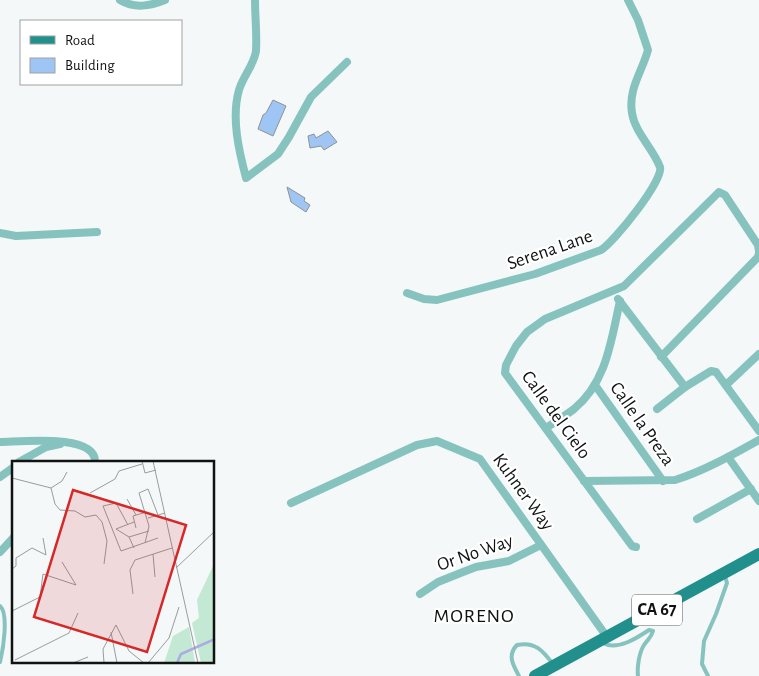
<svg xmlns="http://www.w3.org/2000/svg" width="759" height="676" font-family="'Alegreya Sans',sans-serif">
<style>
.building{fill:#9ec5f4;stroke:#909295}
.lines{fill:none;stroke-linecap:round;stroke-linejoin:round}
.service{stroke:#86c3bf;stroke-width:4}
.minor{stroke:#86c3bf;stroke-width:8}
.primary{stroke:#21908c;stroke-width:12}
.labels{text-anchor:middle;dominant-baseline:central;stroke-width:4.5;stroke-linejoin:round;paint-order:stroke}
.shield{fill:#fff;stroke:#585a5a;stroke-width:1}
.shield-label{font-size:18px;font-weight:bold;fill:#111313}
.street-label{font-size:19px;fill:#111313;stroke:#fff}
.neighbourhood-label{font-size:20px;letter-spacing:1px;fill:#111313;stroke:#fff}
.inset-river{fill:none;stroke:#acabe2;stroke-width:2.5}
.inset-road{fill:none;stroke:#999c9d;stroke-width:1}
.view{fill:#d62828;fill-opacity:0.15;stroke:#d62828;stroke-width:2.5}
.inset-edge{fill:none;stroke:#111313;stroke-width:2.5}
</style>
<rect width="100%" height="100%" fill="#f4f8f9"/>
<!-- building -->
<g class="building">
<polygon points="273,100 286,106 273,136 258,129 263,115 266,113"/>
<polygon points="328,131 337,142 324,150 321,146 310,148 308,136 314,134 316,138"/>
<polygon points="287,187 305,198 304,201 310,205 306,212 291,202"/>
</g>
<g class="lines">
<!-- service -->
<g class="service">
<path d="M0 606C9 614 3 650 0 662"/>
<path d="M603 643C617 651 637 638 649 630L653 631C651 638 648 639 644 645 639 653 637 667 638 676"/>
<path d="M519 676C513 665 507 655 517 645 535 641 543 651 553 664"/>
<polyline points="708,676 702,664 704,641 716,614 727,583 725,576"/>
</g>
<!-- minor -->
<g class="minor">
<path d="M120 0C135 9 150 6 165 0"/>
<path d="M255 0C255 16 257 34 256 51 254 65 243 76 239 90 231 118 239 151 246 178L278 154 289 137 311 97 347 62"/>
<polyline points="0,233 16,236 97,232"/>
<path d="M407 293 424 299 437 300 535 274 601 250C614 242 664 180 660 167 653 148 635 133 632 113 628 89 642 72 648 50L638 20 628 0"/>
<polyline points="618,299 685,387"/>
<polyline points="661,357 758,257 759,253"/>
<polyline points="595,385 663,481"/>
<polyline points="726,385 759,354"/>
<polyline points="657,409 685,387 711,371 716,372 759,431"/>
<path d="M546 428C555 422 565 416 574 409 607 382 611 340 620 301"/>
<path d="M0 442C19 442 96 433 95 462"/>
<polyline points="728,457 759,501"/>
<polyline points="19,462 46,447 60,444"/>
<polyline points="0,477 14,467"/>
<path d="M584 481 675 480C704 471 732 455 759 440"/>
<polyline points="291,503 417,445 437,441 480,459 607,637"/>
<polyline points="697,519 751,489"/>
<polyline points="636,547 632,546 505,373 506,365 516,346 527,332 545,319 624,286 719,192 725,195 758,245 759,251"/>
<polyline points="0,552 14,537"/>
<polyline points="420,594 438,582 463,572 476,567 509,561 541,545"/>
</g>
<!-- primary -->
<polyline class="primary" points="535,676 759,554"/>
</g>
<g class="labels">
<!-- shield labels -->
<rect class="shield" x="632" y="594.5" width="50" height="31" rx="4"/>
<g class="shield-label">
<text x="657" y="610">CA 67</text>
</g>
<!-- street labels -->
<g class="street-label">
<text transform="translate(550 250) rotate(-19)">Serena Lane</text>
<text transform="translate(556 415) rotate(54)">Calle del Cielo</text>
<text transform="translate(642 424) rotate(55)">Calle la Preza</text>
<text transform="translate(523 492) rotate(54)">Kuhner Way</text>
<text transform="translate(475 553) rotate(-19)">Or No Way</text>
</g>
<!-- neighbourhood labels -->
<g class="neighbourhood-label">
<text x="474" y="616">MORENO</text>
</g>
</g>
<!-- overview -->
<g transform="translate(12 461)">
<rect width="202" height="202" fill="#f4f8f9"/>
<path d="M202 103V202H189L180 162 187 157 185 139ZM177 166 183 202H152L161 175Z" fill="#c3e8d3"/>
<path class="inset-river" d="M165 202 169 193 203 178"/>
<path class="inset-road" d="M130 0 133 12 144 9M141 0 186 202M0 17 39 27 50 20 55 11M39 27 43 43 48 49 63 50 73 56 84 54 90 61 95 80 92 103M78 32 103 18 107 10 130 3M115 38 124 54M136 57 153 52M116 64 104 42 91 45 109 90 146 77M124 67 121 55 134 51M104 68 117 76 122 87M104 68 122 61M117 76 137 70M133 82 137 65 127 32 136 28 146 54M141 93 143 116M164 107 203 70M0 108 4 105V97L20 87 34 94 31 77M121 133 118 109 123 99 160 87M0 150 28 136 31 113 64 124 50 101M99 171 105 202M3 199 57 172 66 152M61 202 76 196M92 202 91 188 104 164 117 190 132 202M136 202 157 177 167 146"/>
<path class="view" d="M61 29 174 64 135 191 22 156Z"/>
<rect width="202" height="202" class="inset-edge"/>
</g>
<!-- legend -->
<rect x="20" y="20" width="162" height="65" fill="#ffffff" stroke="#a0a1a1"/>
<rect x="30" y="36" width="25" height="8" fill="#21908c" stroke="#a0a1a1"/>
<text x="65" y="45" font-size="15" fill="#111313">Road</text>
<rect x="30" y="58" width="25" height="15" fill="#9ec5f4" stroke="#a0a1a1"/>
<text x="65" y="70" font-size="15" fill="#111313">Building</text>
</svg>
